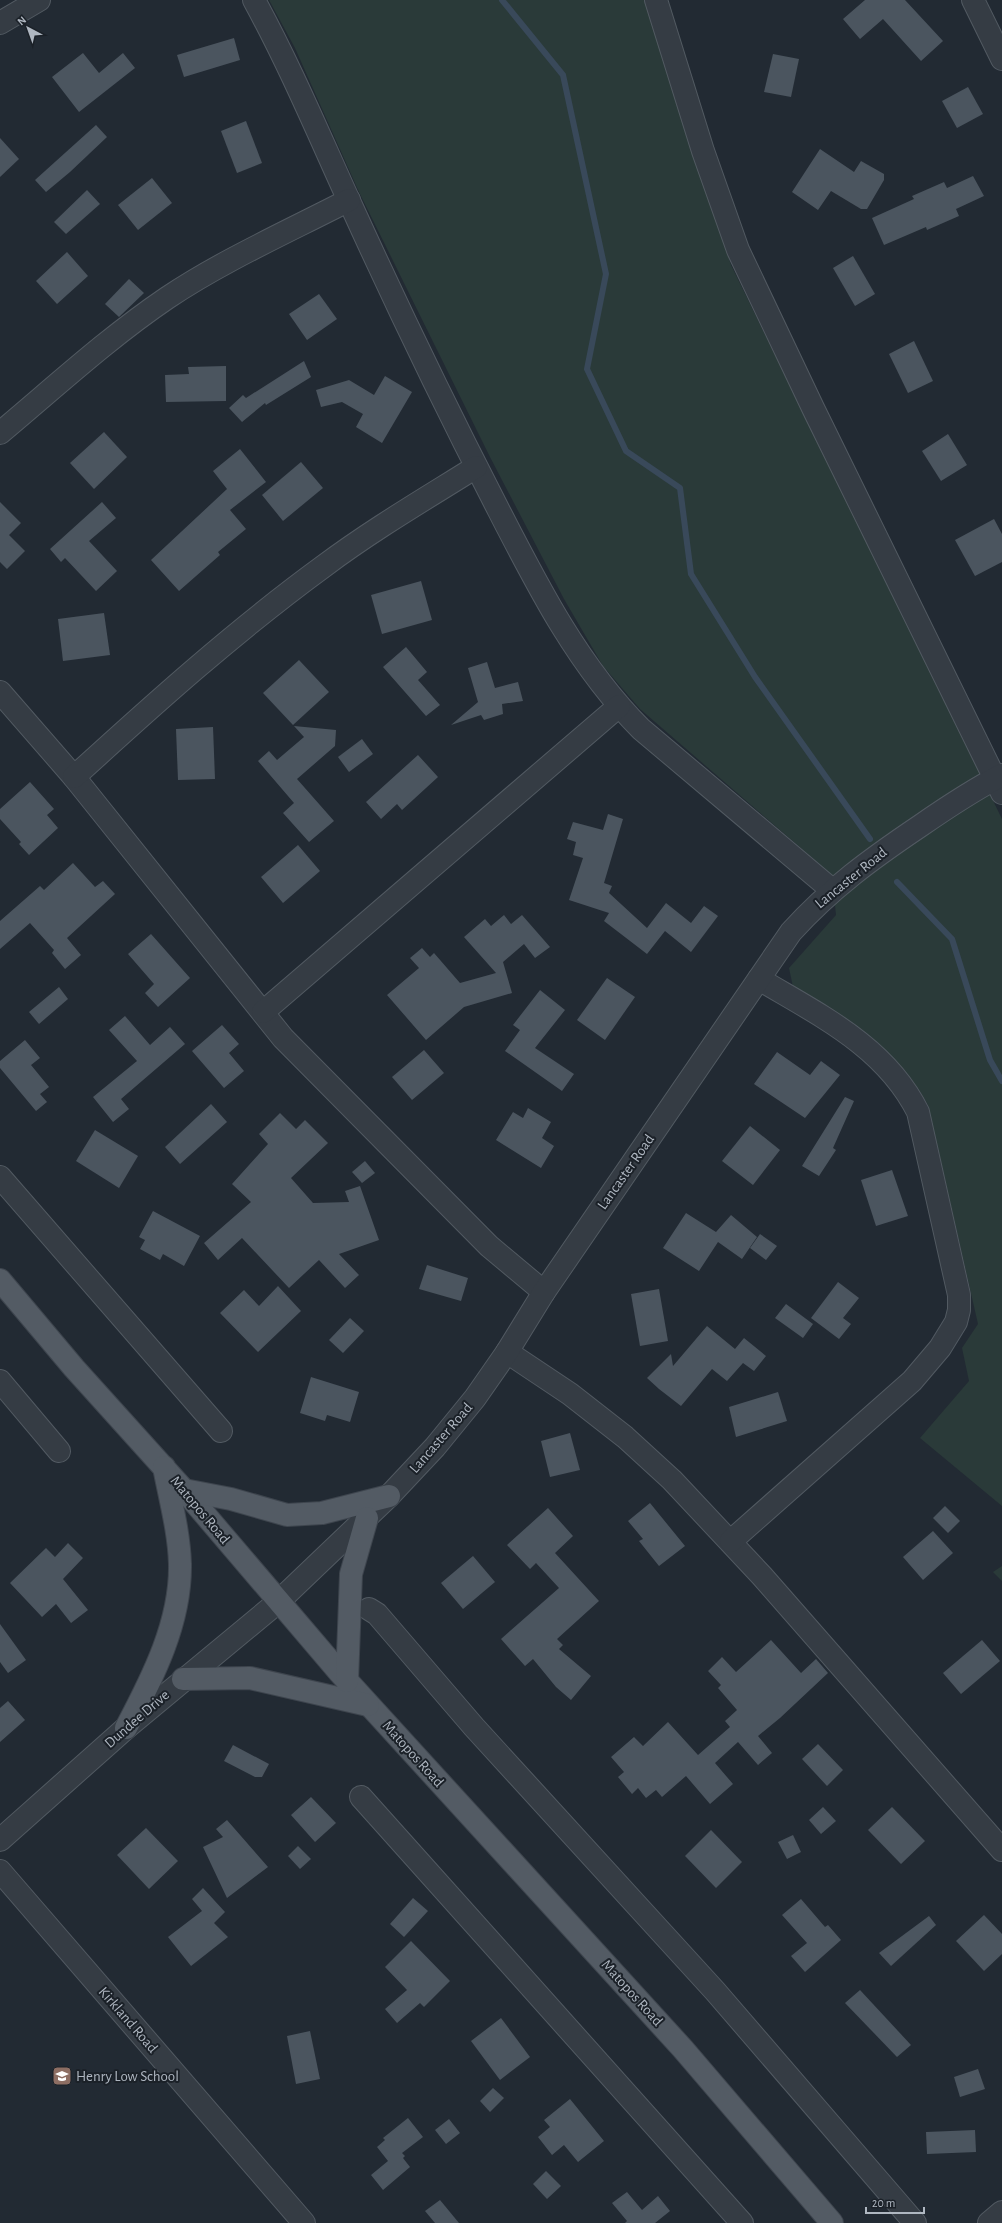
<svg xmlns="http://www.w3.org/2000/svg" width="1002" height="2223" font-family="'Alegreya Sans',sans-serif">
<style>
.green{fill:#2a3a39}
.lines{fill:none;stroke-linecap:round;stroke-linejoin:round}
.stream{stroke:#39495a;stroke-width:6}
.building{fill:#4b555f}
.minor-casing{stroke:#525a62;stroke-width:24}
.major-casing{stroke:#3e454e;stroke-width:24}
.minor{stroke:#353c44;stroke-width:22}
.major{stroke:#535b64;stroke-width:22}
.labels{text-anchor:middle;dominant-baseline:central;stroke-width:4;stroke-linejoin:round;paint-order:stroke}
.street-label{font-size:15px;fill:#afb7c1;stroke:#1b2128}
.poi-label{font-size:15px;fill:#afb7c1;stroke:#1b2128;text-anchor:start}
</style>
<rect width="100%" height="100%" fill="#222a33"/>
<!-- green -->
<g class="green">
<path d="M269 0H645L731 265 1002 819V1506L920 1438 969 1381 962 1348 978 1324 928 1105C896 1046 846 1021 793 987L789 968 836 915 832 875 640 709 603 666 564 599 490 457 359 192 295 48Z"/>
<polygon points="1002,1566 1002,1581 993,1572"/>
</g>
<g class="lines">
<!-- stream -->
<g class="stream">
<polyline points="502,0 563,75 606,274 587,369 626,451 680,488 691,574 755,677 870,839"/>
<polyline points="897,882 952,939 990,1060 1002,1081"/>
</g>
</g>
<!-- building -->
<g class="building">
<polygon points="865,0 905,0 943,41 921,61 883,19 860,39 843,19"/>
<polygon points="234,38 240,60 184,77 177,55"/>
<polygon points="83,53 99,73 123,53 135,68 79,112 52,77"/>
<polygon points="773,54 799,59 791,97 764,92"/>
<polygon points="968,87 983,114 957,128 942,101"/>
<polygon points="246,121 262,163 237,173 221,131"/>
<polygon points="96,125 107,137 70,172 46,192 35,180"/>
<polygon points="0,138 19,159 0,177"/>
<polygon points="820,149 854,172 861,161 884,174 884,180 867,209 861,209 831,191 818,210 792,192"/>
<polygon points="973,176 984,196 956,209 959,216 927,230 926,227 884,245 872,218 914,199 912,196 944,182 947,188"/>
<polygon points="152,178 172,203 138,230 118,205"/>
<polygon points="87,190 100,204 66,234 54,222"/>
<polygon points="67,252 88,276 57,304 36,281"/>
<polygon points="853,256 875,294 855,306 833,268"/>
<polygon points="129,279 144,293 119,317 105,304"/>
<polygon points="319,294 337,319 307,340 289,314"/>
<polygon points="914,341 933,381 908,393 889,354"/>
<polygon points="304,361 311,377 266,405 265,403 242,422 229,408 243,395 246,398"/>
<polygon points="226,366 226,401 166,402 165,375 189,374 188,367"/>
<polygon points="385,376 412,392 382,443 356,427 363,414 342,402 321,407 316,390 349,380 374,395"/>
<polygon points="104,432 127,457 94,489 70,463"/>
<polygon points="948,434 967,465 941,481 922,451"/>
<polygon points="240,449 266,482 230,510 246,529 218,552 220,555 179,591 151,560 227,489 213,471"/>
<polygon points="301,462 323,488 283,521 262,495"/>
<polygon points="0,502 21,523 9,535 25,551 7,569 0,562"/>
<polygon points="102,502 116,518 89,541 117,571 96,591 65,558 61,562 50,549"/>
<polygon points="994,519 1002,534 1002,562 975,576 955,540"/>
<polygon points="421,581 432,620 382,634 371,595"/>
<polygon points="104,613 110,655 63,661 58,619"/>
<polygon points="406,647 427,672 418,680 440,705 426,716 383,667"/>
<polygon points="299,660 329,692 293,725 263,693"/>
<polygon points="487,662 495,688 518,682 523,701 502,704 503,714 484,720 481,715 451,725 478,702 468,668"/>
<polygon points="294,726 336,730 335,746 297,779 334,821 309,842 283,813 294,803 258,761 269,751 277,760 304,737"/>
<polygon points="213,727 215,779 178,780 176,729"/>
<polygon points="362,739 373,754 349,772 338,757"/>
<polygon points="418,755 438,777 402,810 397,804 381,819 366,802"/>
<polygon points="30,782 54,809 47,815 58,828 29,855 19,844 21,842 0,819 0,809"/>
<polygon points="608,814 623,819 604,883 612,886 609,893 647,928 666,903 691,923 704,906 718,916 691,952 665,931 647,954 604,921 609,913 569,900 583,858 573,855 576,842 567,839 573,822 603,830"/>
<polygon points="298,845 320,871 283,903 261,877"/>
<polygon points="73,863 95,887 103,881 115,894 67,938 81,955 65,969 52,953 54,950 30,923 0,949 0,921 40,886 44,890"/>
<polygon points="504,915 511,924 522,915 550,947 535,958 524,944 503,962 512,993 464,1007 426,1040 387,995 419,968 410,958 422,948 430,957 434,953 460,983 496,973 464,937 485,919 491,926"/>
<polygon points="151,934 190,978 158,1007 145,993 154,984 128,954"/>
<polygon points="607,978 635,997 605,1040 577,1020"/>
<polygon points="59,987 68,999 39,1024 29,1012"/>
<polygon points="540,990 565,1010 535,1048 574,1074 562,1091 505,1051 520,1030 513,1025"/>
<polygon points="125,1016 150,1045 170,1027 185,1044 121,1099 129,1109 113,1122 93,1097 137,1061 109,1030"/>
<polygon points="222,1025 239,1044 229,1053 244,1071 224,1088 192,1051"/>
<polygon points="25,1040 40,1058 31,1065 49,1087 40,1094 47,1102 36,1111 0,1068 0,1061"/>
<polygon points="424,1050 444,1073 412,1100 392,1077"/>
<polygon points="777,1052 810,1075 821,1061 840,1075 805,1118 754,1084"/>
<polygon points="845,1097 854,1101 833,1148 836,1150 819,1176 802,1166"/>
<polygon points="211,1104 227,1122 180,1164 165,1147"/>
<polygon points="528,1108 551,1122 542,1138 554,1146 541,1168 496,1140 513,1112 523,1118"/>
<polygon points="280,1113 296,1129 305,1120 328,1143 291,1178 313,1203 349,1202 345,1191 360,1186 379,1240 339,1254 359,1275 345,1288 319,1260 289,1288 242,1238 218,1260 204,1243 251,1202 232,1184 268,1144 259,1134"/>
<polygon points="750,1126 780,1150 753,1185 722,1161"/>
<polygon points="95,1130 138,1156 119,1188 76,1161"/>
<polygon points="365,1161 375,1173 362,1183 352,1172"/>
<polygon points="892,1170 908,1216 876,1226 861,1180"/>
<polygon points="153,1211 200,1236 184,1266 163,1254 160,1260 140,1249 145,1240 139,1237"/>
<polygon points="686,1213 716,1232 731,1215 757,1237 742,1259 718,1242 699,1271 663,1248"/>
<polygon points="760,1234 777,1246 766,1260 750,1248"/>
<polygon points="427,1265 468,1278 461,1301 419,1289"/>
<polygon points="838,1282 859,1298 843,1318 851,1324 839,1339 811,1318"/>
<polygon points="278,1286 301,1311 258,1352 220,1313 244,1290 259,1306"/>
<polygon points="659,1289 668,1341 640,1346 631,1294"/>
<polygon points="786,1304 813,1324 803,1338 775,1318"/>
<polygon points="350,1318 364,1331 343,1353 329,1340"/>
<polygon points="707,1326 735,1349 744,1338 766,1356 754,1371 743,1363 727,1381 712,1369 681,1406 659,1389 647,1378 671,1354 673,1366"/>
<polygon points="311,1377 359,1392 350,1422 327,1415 325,1421 300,1413"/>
<polygon points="778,1392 787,1421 736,1437 729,1407"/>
<polygon points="570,1433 580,1470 550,1477 541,1441"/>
<polygon points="650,1503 685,1546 659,1566 639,1541 643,1539 628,1521"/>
<polygon points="945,1506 960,1521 948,1533 933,1518"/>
<polygon points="548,1508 573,1536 555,1553 599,1601 557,1639 563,1645 559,1649 591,1676 571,1700 556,1687 533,1659 525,1666 501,1639 559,1588 536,1563 530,1569 507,1545"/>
<polygon points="933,1531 953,1553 923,1580 903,1557"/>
<polygon points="68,1543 83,1558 63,1579 88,1610 71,1623 56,1604 42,1617 10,1583 46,1548 55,1557"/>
<polygon points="473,1556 495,1582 463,1609 441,1583"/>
<polygon points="0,1624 26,1660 8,1673 0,1662"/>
<polygon points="771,1640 801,1673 816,1659 828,1673 780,1718 758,1736 772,1753 758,1765 738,1742 715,1763 733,1784 710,1804 686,1776 662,1797 656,1790 646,1798 638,1788 632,1794 618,1777 624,1772 611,1757 634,1737 643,1746 668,1722 698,1755 730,1727 725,1721 737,1710 718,1688 721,1685 708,1671 722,1657 736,1672"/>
<polygon points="982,1640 1000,1661 961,1694 943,1673"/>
<polygon points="8,1701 25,1720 0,1742 0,1708"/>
<polygon points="818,1744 843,1770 827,1786 802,1759"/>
<polygon points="233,1745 269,1764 262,1777 255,1777 224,1761"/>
<polygon points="311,1797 336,1823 315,1842 291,1815"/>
<polygon points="823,1807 836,1821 821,1834 809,1820"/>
<polygon points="892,1807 925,1841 901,1864 868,1830"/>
<polygon points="227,1820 268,1867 227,1898 203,1847 223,1837 216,1829"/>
<polygon points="146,1828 178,1861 149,1889 117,1855"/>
<polygon points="711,1830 742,1862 716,1888 685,1856"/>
<polygon points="793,1835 801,1852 787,1859 778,1842"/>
<polygon points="298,1846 311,1859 300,1869 288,1856"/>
<polygon points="203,1888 225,1912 214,1923 228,1937 191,1966 168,1937 202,1911 192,1899"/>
<polygon points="413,1898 428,1911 404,1937 390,1924"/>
<polygon points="801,1899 825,1927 828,1925 841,1940 805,1972 791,1956 807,1943 782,1915"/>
<polygon points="984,1915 1002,1934 1002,1954 984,1971 956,1941"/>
<polygon points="929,1916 936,1925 891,1966 879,1953"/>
<polygon points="411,1941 450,1981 424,2007 420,2003 397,2023 385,2009 407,1990 385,1967"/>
<polygon points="860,1990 911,2045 897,2057 845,2003"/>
<polygon points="501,2018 530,2057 500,2080 471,2041"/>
<polygon points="310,2031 320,2079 296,2084 287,2036"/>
<polygon points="978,2069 985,2089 960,2097 954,2077"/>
<polygon points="493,2088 504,2098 490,2112 480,2101"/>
<polygon points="570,2099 604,2141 578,2162 564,2145 552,2155 538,2137 550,2127 544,2120"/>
<polygon points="408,2118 423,2137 402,2153 405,2156 403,2158 410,2167 383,2190 371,2175 388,2161 377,2147 385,2140 383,2138"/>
<polygon points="449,2119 460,2133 446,2144 435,2130"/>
<polygon points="975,2130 976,2152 927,2154 926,2132"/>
<polygon points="546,2171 561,2186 547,2199 533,2184"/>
<polygon points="627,2192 642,2210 658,2196 670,2211 655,2223 625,2223 627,2221 612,2203"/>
<polygon points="440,2200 459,2223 435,2223 425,2211"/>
</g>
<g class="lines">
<!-- minor casing -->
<g class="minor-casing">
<g id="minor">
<path d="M254 0C290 66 319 135 350 203 396 304 444 404 495 503 536 583 577 665 641 729L832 890"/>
<polyline points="656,0 703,151 738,250 813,408 1002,793"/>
<polyline points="973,0 1002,59"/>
<polyline points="0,23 39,0"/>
<path d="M0 433C55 387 108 338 167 298 222 261 289 231 349 200"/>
<polyline points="0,692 74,777 283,1038 489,1246 544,1292"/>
<path d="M74 777C154 704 235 631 324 566 372 530 425 499 476 467"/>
<polyline points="263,1012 619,706"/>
<polyline points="0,1177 221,1431"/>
<polyline points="507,1352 570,1394 625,1437 672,1480 762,1576 1002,1850"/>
<polyline points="0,1381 59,1451"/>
<path d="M731 1541 912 1381 940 1348 956 1322 959 1310V1295L918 1112C885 1046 819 1015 759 979"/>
<polyline points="369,1609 377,1614 474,1727 715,1991 915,2223"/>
<polyline points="361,1797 742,2223"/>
<path d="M0 1840 126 1728 278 1602 389 1496 435 1447 475 1398 507 1352 544 1292 791 932C831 888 871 859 920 826 946 808 973 790 1002 775"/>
<polyline points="0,1871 304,2223"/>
<polyline points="989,2223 1002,2212"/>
</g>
</g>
<!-- major casing -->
<g class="major-casing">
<g id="major">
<polyline points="0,1280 74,1368 184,1490 340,1673 683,2049 832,2223"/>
<polyline points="184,1490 231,1499 287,1515 322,1513 389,1496"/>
<polyline points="183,1679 250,1678 368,1705"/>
<polyline points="347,1681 351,1574 367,1518"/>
<path d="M126 1728C153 1677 181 1622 180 1564 179 1531 170 1499 164 1467"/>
</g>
</g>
<!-- minor -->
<use href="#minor" class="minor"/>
<!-- major -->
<use href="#major" class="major"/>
</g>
<!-- icons -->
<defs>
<g id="school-square" transform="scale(1)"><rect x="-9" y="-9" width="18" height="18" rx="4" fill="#8d6e63" stroke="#1b2128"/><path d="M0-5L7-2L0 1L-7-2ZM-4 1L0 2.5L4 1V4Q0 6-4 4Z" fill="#fff"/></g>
</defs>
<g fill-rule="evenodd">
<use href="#school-square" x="62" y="2076"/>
</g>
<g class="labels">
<!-- street labels -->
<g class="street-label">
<text transform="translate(851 878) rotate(-39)">Lancaster Road</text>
<text transform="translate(626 1172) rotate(-55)">Lancaster Road</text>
<text transform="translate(441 1438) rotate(-49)">Lancaster Road</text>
<text transform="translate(200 1510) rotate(50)">Matopos Road</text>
<text transform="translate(137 1719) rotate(-41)">Dundee Drive</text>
<text transform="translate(413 1754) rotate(48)">Matopos Road</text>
<text transform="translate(632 1993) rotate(48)">Matopos Road</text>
<text transform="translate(128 2020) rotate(49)">Kirkland Road</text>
</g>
<!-- poi labels -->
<g class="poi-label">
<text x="76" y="2076">Henry Low School</text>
</g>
</g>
<!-- north arrow -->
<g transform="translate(28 28) rotate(319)" stroke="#1b2128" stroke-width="3" paint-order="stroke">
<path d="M0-3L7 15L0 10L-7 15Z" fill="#afb7c1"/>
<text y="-6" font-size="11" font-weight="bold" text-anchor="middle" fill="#afb7c1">N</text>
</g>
<!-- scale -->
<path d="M866 2207v6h58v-6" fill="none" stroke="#afb7c1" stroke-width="2"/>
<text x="872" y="2207" font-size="12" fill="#afb7c1" stroke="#1b2128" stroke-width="3" paint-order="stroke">20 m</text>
</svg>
